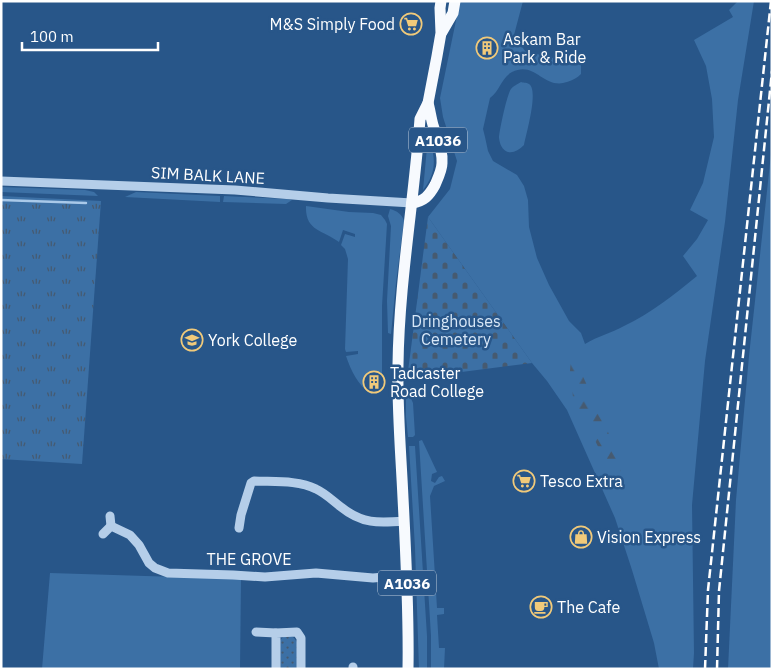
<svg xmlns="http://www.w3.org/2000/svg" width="773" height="670" font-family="'IBM Plex Sans',sans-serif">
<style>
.grass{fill:#3c70a5}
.forest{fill:url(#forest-firs)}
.cemetery{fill:url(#cemetery-stones)}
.park{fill:url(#park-tufts)}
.garden{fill:url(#garden-dots)}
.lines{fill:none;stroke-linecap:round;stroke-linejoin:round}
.stream{stroke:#a9c9e9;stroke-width:2.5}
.minor{stroke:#b5cee9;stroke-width:9}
.major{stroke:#f7fafe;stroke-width:11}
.rail{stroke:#fff;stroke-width:2.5;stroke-dasharray:9 4;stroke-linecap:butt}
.labels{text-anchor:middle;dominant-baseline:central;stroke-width:5;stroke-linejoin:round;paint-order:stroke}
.shield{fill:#285689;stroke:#beccdc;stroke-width:1}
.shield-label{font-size:15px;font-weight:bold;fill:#fff}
.poi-label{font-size:16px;fill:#fff;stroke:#285689;text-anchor:start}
.street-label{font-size:16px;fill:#fff;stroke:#285689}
.park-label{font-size:16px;fill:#d8e7f7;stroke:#285689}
</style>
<defs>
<pattern id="forest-firs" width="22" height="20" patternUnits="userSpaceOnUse" patternTransform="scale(1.25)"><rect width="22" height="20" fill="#3c70a5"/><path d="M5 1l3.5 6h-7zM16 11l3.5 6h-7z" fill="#465a70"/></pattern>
<pattern id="cemetery-stones" width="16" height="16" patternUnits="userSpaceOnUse" patternTransform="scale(1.25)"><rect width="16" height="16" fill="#3c70a5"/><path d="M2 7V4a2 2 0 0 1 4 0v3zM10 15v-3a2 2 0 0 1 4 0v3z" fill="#465a70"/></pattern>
<pattern id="park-tufts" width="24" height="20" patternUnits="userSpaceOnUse" patternTransform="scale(1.25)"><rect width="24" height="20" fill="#3c70a5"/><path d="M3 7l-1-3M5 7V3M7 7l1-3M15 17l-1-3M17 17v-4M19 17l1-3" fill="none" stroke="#465a70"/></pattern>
<pattern id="garden-dots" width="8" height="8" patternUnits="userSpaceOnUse" patternTransform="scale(1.25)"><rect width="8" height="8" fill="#3c70a5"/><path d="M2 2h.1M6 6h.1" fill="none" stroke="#465a70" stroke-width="1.8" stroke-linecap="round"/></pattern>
</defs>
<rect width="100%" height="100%" fill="#285689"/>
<!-- grass -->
<g class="grass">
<path d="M460 1H523L514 35 525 51 581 65V74C577 78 573 80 567 82 544 90 535 60 512 72 501 78 500 91 490 98L483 129 485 137 488 151 493 161 517 175 524 186 528 200 529 227 537 258 549 285 569 321 581 333 585 344C598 336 611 333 624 326 651 313 674 295 697 276L683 256 697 239 708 220 690 210 703 183 714 137 712 99 706 66 694 40 733 17 729 10 738 1H754L738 100 725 222 705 361 692 505 694 653 693 669H659L654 643 632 570 615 518 567 410 547 381 532 363 428 217 450 189 457 161 443 117 440 98Z"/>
<path d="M521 82C523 83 526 82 529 84 539 90 526 134 524 145 514 156 501 155 499 138 499 132 507 94 511 89 513 86 518 84 521 82Z"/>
<path d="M428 137C436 157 437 172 423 190Z"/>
<polygon points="772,145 772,669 728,669 736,500 749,356"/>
<polygon points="1,187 85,190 94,192 98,196 1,192"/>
<polygon points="136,192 220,196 220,202 125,197"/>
<polygon points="224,196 287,199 292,200 286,204 223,202"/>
<path d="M306 206 349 212 373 213 381 215 385 220 387 224 382 306V374L380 378H369V385L381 386V388L371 394C358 385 351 371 346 356L358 354V351L346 352 345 349 348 259 345 249 341 245 345 234 355 237V234L343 230 339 242C323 230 305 231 306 206Z"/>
<path d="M390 209C397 211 402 214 404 221L396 283 391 334 388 333 387 301 391 226 388 216Z"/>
<polygon points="406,393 409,394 413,403 415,435 413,437 408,437 406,417"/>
<polygon points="422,440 437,472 432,474 431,481 435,483 439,477 442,476 445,481 434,486 430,496 437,608 444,608 444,614 437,615 439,648 445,648 444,669 431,669 431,636 419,441"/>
<polygon points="409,446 415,446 427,636 427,669 419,669 415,548"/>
<polygon points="50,573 241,579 240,669 42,669"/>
</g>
<!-- forest -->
<polygon class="forest" points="572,352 621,461 621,483 620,490 573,397 570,370"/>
<!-- cemetery -->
<polygon class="cemetery" points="428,217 532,363 407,379"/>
<!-- park -->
<polygon class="park" points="1,196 101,201 82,464 1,459"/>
<!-- garden -->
<path class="garden" d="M290 635 294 638 297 642V669H279V642C282 637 285 636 290 635Z"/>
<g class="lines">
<!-- stream -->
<polyline class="stream" points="1,200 86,203"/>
<!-- minor -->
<g class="minor">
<polyline points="1,181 235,190 328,198 412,203"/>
<polyline points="110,516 111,526"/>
<path d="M239 528 241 515 251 483 254 481C274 482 298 480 316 489 325 493 333 501 341 507 362 524 378 523 404 521"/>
<polyline points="103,534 111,526 130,535 139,545 149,563 155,568 168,573 233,575 265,577 316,573 373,578 406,575"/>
<polyline points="256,632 276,633"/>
<polyline points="353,667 353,669"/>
<polyline points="276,669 276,633 297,632 301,638 301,669"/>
</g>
<!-- major -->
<g class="major">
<polyline points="442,32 453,13 455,1"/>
<path d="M412 203C424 201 429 196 435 185 438 178 442 170 442 163 443 150 437 138 433 125 431 118 430 110 428 103"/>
<path d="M408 669C409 612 406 555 403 498 401 454 397 409 398 365 399 283 414 201 420 119L428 103 437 56 441 33 440 8 441 1"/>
</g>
<!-- rail -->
<g class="rail">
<polyline points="705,669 708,590 771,1"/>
<polyline points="717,669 719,591 772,71"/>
</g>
</g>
<!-- icons -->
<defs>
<g id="supermarket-ring" transform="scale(1.125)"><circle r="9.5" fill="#285689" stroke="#f1ca7a" stroke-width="1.5"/><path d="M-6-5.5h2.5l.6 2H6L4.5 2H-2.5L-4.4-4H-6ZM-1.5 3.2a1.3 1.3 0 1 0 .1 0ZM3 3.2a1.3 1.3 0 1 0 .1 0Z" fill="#f1ca7a"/></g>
<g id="building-ring" transform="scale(1.125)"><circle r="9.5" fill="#285689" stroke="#f1ca7a" stroke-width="1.5"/><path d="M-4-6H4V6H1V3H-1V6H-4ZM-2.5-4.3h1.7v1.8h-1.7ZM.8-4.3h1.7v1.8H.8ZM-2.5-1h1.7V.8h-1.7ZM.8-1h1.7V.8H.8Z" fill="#f1ca7a"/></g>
<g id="university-ring" transform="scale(1.125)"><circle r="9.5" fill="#285689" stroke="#f1ca7a" stroke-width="1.5"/><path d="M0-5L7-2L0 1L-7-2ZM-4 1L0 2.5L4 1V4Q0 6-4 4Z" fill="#f1ca7a"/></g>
<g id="shop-ring" transform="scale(1.125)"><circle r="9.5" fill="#285689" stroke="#f1ca7a" stroke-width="1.5"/><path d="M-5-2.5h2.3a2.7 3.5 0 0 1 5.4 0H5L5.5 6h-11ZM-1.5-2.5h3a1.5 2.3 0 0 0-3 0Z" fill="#f1ca7a"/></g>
<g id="cafe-ring" transform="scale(1.125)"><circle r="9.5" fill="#285689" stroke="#f1ca7a" stroke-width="1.5"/><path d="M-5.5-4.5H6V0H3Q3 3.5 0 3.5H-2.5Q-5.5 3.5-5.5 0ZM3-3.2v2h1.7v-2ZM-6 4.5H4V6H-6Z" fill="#f1ca7a"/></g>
</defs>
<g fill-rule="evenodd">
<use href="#supermarket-ring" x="411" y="24"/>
<use href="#building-ring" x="487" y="48"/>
<use href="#university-ring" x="192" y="340"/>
<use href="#building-ring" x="374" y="382"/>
<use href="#supermarket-ring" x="524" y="481"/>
<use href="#shop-ring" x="581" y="537"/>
<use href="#cafe-ring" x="541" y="607"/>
</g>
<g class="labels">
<!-- shield labels -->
<g class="shield">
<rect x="409" y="127.5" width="58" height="25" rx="4"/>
<rect x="378" y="570.5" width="58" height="25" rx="4"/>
</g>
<g class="shield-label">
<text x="438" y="140">A1036</text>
<text x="407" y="583">A1036</text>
</g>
<!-- poi labels -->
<g class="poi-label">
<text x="395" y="24" text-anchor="end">M&amp;S Simply Food</text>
<text x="503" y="39">Askam Bar<tspan x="503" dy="18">Park &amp; Ride</tspan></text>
<text x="208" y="340">York College</text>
<text x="390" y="373">Tadcaster<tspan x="390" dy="18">Road College</tspan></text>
<text x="540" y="481">Tesco Extra</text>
<text x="597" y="537">Vision Express</text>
<text x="557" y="607">The Cafe</text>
</g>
<!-- street labels -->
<g class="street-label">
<text transform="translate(208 175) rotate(3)">SIM BALK LANE</text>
<text x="249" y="559">THE GROVE</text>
</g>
<!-- park labels -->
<g class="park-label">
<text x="456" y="321">Dringhouses<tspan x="456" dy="18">Cemetery</tspan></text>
</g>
</g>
<!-- border -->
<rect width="773" height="670" fill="none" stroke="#ffffff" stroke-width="5"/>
<!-- scale -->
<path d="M22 42v8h136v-8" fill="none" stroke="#ffffff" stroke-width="2.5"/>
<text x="30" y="42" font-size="15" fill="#ffffff" stroke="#285689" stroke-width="4" paint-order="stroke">100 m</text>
</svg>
